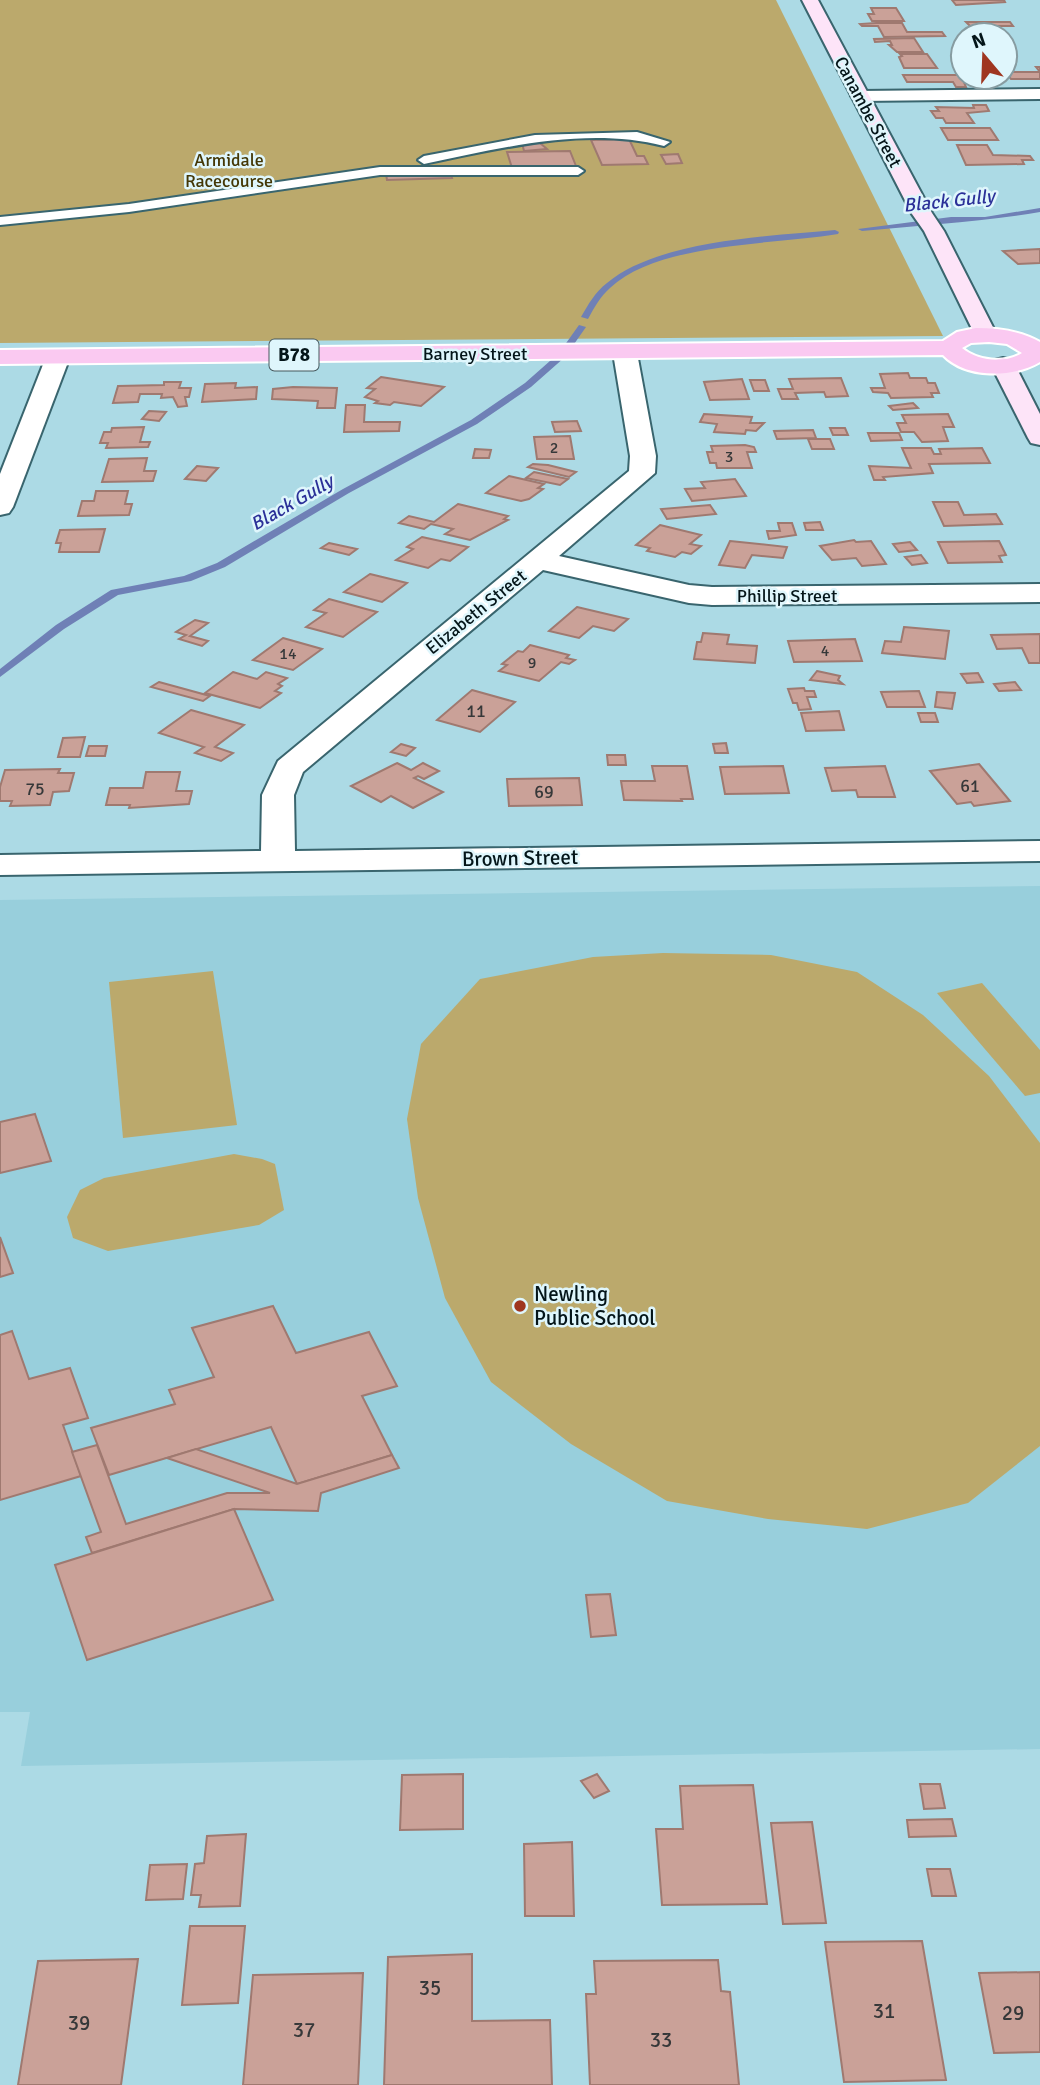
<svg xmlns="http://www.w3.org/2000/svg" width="1040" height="2085" font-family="Signika,sans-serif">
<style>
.built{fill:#98cfdc}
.green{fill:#bba96c}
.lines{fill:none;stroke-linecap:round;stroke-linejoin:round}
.stream{fill:#6f80b6;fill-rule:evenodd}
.building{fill:#caa198;stroke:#9f7970;stroke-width:2}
.lane-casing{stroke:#39656e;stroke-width:4}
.street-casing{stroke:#39656e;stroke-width:4}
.secondary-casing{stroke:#39656e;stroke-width:4}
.primary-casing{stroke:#fff;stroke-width:4}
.lane{fill:#fff;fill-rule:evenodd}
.street{fill:#fff;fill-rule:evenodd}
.secondary{fill:#fde4f8;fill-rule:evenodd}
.primary{fill:#fac9f1;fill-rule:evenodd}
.poi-dot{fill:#9f3620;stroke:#dff6fc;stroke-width:2.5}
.labels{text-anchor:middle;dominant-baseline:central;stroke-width:5;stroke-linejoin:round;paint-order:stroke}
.far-number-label{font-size:16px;fill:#363839}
.far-street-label{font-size:18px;fill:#041519;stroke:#dff6fc}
.far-park-label{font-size:18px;fill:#443705;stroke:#dff6fc}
.number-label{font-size:18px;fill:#363839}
.far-water-label{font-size:19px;font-style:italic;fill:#2b3098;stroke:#dff6fc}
.shield{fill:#dff6fc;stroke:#46585d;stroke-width:2}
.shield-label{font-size:19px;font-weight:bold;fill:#041519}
.street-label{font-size:21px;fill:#041519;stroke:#dff6fc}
.poi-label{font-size:21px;fill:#041519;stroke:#dff6fc;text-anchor:start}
.near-number-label{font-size:21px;fill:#363839}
</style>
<rect width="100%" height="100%" fill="#acdae5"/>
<!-- built -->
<polygon class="built" points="1040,886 1040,1749 21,1766 30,1712 0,1712 0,900"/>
<!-- green -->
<g class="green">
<polygon points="0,0 776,0 943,336 0,343"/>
<polygon points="663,953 771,955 857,972 923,1015 989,1076 1040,1143 1040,1446 968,1503 867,1529 768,1519 667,1501 571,1444 491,1382 445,1298 418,1198 407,1119 421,1044 480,979 593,957"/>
<polygon points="213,971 237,1125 123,1138 109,982"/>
<polygon points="982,983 1040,1050 1040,1093 1025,1096 937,993"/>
<polygon points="234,1154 262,1159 275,1164 284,1210 259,1225 108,1251 73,1238 67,1217 80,1190 104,1178"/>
</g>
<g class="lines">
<!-- stream -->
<g class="stream">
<path d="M1040 208V212C981 222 922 225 862 231L858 229 951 217H985Z"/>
<path d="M835 230 839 232 838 234C774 245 659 242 610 288 600 297 594 308 588 319L581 317C588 305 595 292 607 283 658 240 770 236 835 230Z"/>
<polygon points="579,325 586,327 565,357 531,387 477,424 349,493 225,567 191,581 118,595 64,629 0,677 0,669 56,625 111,590 184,576 217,563 343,489 471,420 525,383 559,353"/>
</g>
</g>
<!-- building -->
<g class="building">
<polygon points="952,0 1004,0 1005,2 956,5"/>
<polygon points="871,8 896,8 904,21 872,21 868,14 874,14"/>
<polygon points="966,22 1010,22 1013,26 970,26"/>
<polygon points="876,23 902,23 907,32 942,32 945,36 884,37 878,26 862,26 860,24"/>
<polygon points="914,38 923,52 897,52 889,45 892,45 890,41 875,42 874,39"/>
<polygon points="900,54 927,54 937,68 904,68 899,57 902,56"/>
<polygon points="1036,67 1040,67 1040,79 1011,79 1006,72 1040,72"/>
<polygon points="903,75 961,75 966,87 956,87 953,82 907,82"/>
<polygon points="973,105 986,105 989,111 967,113 974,123 946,123 943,118 936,118 931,111 939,111 936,107 974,108"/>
<polygon points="941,128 990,128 998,140 948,140"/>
<polygon points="629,139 637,156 644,156 648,164 602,165 591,140"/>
<polygon points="522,143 540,143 547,149 524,151"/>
<polygon points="957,145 987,145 993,155 1030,156 1033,160 1022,160 1024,164 966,165"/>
<polygon points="570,151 576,166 512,168 507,152"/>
<polygon points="678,154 682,163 666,164 661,155"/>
<polygon points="450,172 452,178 387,180 386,174"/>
<polygon points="1040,249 1040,263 1018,264 1003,251"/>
<polygon points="908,373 910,378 926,378 928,383 935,383 939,393 931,393 933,397 891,398 888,393 873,392 871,388 885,388 880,374"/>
<polygon points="381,377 444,387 421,406 394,402 390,405 375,403 378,401 365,397 375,389 367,388"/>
<polygon points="841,378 848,396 826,397 824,392 795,393 798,399 782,399 778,389 793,389 789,379"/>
<polygon points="742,379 749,399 710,400 704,382"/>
<polygon points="750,380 765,380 769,391 754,391"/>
<polygon points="164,382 181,382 179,388 191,388 189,397 185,397 187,406 178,407 173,397 161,398 162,394 140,394 138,402 113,403 118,386 164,385"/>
<polygon points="236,383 235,388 257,387 256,399 202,402 205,384"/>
<polygon points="293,387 337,388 335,408 317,408 318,401 272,399 273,389"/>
<polygon points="913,403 918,408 893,410 889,406"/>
<polygon points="346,405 365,405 364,422 400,422 399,431 344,432"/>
<polygon points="149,411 166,412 159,421 142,419"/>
<polygon points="704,414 752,417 750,423 764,423 756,431 746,430 745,434 714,432 717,424 700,422"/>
<polygon points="948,414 954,427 943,427 948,441 922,442 914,432 901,432 897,423 906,423 902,415"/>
<polygon points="577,421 581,431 555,432 552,422"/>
<polygon points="144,427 140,442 150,442 148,447 106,448 108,443 100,443 104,432 111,432 112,428"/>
<polygon points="830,428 845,428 848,435 833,435"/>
<polygon points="813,430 816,438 777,439 774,431"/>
<polygon points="868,433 899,433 902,440 871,441"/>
<polygon points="570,436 574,459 537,459 534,437"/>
<polygon points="808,439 830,439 834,449 812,449"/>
<polygon points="745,445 754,447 756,452 747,452 752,468 717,468 716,463 710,463 707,452 713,452 711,446"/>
<polygon points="902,448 931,448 934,454 941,454 939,449 982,448 990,463 929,464 933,473 883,477 885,480 874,480 869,466 911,468"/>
<polygon points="475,449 491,450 489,458 473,458"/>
<polygon points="147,458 144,471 156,471 153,481 102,482 109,459"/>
<polygon points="533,464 548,465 576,472 569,477 528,467"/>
<polygon points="197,466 218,468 206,481 185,479"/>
<polygon points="534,472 568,479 560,485 526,478"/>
<polygon points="509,476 544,484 538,488 543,489 529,499 521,501 486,493"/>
<polygon points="735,479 746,496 692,501 685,489 705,488 701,482"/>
<polygon points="96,491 128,491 125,504 132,504 129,515 78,516 82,501 94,501"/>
<polygon points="933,502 958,502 964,515 996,514 1002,524 944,526"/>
<polygon points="458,504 508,516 504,519 508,520 470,540 445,534 453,529 431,524 424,529 399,523 409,516 434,522"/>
<polygon points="710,505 716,514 667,519 661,509"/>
<polygon points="820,522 823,530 806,530 804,523"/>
<polygon points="778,523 792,523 796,535 769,539 767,531 780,531"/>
<polygon points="660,525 701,535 690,544 701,546 691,554 682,552 675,557 647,551 650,548 636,545"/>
<polygon points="105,529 99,552 59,552 61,543 56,543 60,530"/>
<polygon points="422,537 468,547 450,561 441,559 428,568 396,560 413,549 407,547"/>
<polygon points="854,540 856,542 871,541 886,564 862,566 856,558 832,560 820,546"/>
<polygon points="730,541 787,547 783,558 752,555 745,568 719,565"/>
<polygon points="999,541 1006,555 999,556 1002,562 948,563 938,542"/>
<polygon points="910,542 917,550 899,552 893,544"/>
<polygon points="329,543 357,549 349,555 321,548"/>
<polygon points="921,555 927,563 912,565 905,557"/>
<polygon points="370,574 407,583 382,602 344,592"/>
<polygon points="329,599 377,612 343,637 306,627 326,613 314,610"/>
<polygon points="577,607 628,619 614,631 593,626 579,638 549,631"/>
<polygon points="195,620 208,623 190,636 208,641 202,646 179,639 186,635 176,632"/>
<polygon points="904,627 949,631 945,659 882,653 885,641 901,642"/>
<polygon points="703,633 729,635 727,644 757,646 755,663 694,659 697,642 701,642"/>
<polygon points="1040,634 1040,663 1029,663 1022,648 997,649 991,635"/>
<polygon points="283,638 322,649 293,670 253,660"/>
<polygon points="855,639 862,661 794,662 788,641"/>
<polygon points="530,645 569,655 566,658 575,660 569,664 561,662 539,681 499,671 507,665 502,664 518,651 523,652"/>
<polygon points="817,671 840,676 838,680 843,684 810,680"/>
<polygon points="233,672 257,679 266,672 287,678 278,684 282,686 275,691 281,693 260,708 205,693"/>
<polygon points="978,673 983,682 967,683 961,674"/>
<polygon points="159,682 210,696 203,701 151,687"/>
<polygon points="1015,682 1021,690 999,691 994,684"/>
<polygon points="804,688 805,691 814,691 816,697 807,697 811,709 799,710 797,703 793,703 788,689"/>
<polygon points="472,690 515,702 480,732 437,720"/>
<polygon points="919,691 925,707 887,707 881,692"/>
<polygon points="937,692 955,693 952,709 935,707"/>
<polygon points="191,710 244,725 215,747 233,753 221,761 195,753 204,747 159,733"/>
<polygon points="839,711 844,730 806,731 801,713"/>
<polygon points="918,713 935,713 938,722 921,722"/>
<polygon points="85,737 80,757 58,757 63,738"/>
<polygon points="726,743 728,753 715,753 713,744"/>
<polygon points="401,744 415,748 406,756 391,752"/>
<polygon points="89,746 107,746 105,756 86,756"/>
<polygon points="607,755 625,755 626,765 608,765"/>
<polygon points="397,763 411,770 423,763 439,771 424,779 418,776 414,778 443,792 413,808 391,796 381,802 351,786"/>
<polygon points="979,764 1010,801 974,806 971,802 957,804 930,771"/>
<polygon points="652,766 687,766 693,799 681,799 682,801 624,800 621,781 655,781"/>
<polygon points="783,766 789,793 725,794 720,767"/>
<polygon points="885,766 895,797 858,797 856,790 832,791 825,768"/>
<polygon points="60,769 58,773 74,773 69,791 53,792 50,805 10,806 12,801 0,801 0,787 5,770"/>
<polygon points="146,772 180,772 176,791 192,791 189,804 129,808 130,805 106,805 110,788 143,788"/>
<polygon points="579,778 582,805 509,806 507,779"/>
<polygon points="35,1114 51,1161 0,1173 0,1122"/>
<polygon points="0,1237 13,1273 0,1277"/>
<polygon points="273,1306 296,1353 369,1332 397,1386 362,1396 392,1455 297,1484 271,1427 109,1475 91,1428 175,1404 169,1390 214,1377 192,1328"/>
<polygon points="12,1331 29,1379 70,1368 88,1418 63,1425 81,1476 0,1500 0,1335"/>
<polygon points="97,1445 126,1524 227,1493 270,1493 167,1458 196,1449 297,1484 392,1455 399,1468 321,1493 318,1511 234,1509 92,1553 86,1537 101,1532 72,1452"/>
<polygon points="234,1509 273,1600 87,1660 55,1565"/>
<polygon points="610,1594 616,1635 591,1637 586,1595"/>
<polygon points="463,1774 463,1829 400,1830 402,1775"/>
<polygon points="597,1774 609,1791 594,1798 581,1781"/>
<polygon points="920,1784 940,1784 945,1808 924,1809"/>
<polygon points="753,1785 767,1904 662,1905 656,1829 683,1829 680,1786"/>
<polygon points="952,1819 956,1836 909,1837 907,1820"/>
<polygon points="812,1822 826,1923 783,1924 771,1823"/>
<polygon points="246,1834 240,1906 199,1907 201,1895 191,1895 195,1864 204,1863 207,1836"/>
<polygon points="572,1842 574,1916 525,1916 524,1844"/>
<polygon points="187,1864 183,1899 146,1900 150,1865"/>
<polygon points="927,1869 950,1869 956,1896 932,1896"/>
<polygon points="190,1926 245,1926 238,2003 182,2005"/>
<polygon points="922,1941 946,2080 844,2082 825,1942"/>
<polygon points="472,1954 472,2021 550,2020 552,2085 384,2085 388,1957"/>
<polygon points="138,1959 121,2085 18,2085 38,1961"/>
<polygon points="718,1960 721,1991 730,1992 739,2085 590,2085 586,1994 596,1994 594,1961"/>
<polygon points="1040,1972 1040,2052 994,2053 979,1973"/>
<polygon points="363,1973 358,2085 243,2085 253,1975"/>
</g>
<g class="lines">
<!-- lane casing -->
<g class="lane-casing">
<g id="lane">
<path d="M637 132 670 142 664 146C586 126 501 148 424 164L418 160 424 156 535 135Z"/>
<polygon points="380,167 578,167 584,171 578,175 380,175 129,212 0,225 0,217 129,204"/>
</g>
</g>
<!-- street casing -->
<g class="street-casing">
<g id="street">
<polygon points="1040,89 1040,99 860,101 851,96 860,91"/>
<polygon points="625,346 633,348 637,353 656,456 655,473 559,556 689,585 712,587 1040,584 1040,602 712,605 689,603 543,570 303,772 294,795 295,851 1040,841 1040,861 0,875 0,855 261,851 262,795 278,761 629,471 630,456 613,353 617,348"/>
<polygon points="58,350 66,352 70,357 13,507 9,513 0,515 0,474 46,357 50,352"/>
</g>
</g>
<!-- secondary casing -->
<g class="secondary-casing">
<g id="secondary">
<polygon points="802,0 818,0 932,213 944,231 997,335 994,340 978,340 975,335 924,231 912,214"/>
<polygon points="1003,358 1011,360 1015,365 1040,414 1040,445 1031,443 1028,438 991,365 995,360"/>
</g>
</g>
<!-- primary casing -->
<g class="primary-casing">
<path id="primary" d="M976 328C998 328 1021 331 1040 342V362C1013 378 966 379 943 355L0 364V350L943 341 957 332ZM989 342 1007 344 1022 353C1004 364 978 361 962 348L971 343Z"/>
</g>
<!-- lane -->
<use href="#lane" class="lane"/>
<!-- street -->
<use href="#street" class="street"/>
<!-- secondary -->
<use href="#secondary" class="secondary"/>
<!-- primary -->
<use href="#primary" class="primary"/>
</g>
<!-- markers -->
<circle class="poi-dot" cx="520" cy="1306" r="7"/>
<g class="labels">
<!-- far-number labels -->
<g class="far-number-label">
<text x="554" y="448">2</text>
<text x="729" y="457">3</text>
<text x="825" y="651">4</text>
<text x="288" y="654">14</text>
<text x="532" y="663">9</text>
</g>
<!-- far-street labels -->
<g class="far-street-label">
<text transform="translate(868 112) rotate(62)">Canambe Street</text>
<text x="475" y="354">Barney Street</text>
<text x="787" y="596">Phillip Street</text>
<text transform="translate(476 612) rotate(-39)">Elizabeth Street</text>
</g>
<!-- far-park labels -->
<g class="far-park-label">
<text x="229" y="160">Armidale<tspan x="229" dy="21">Racecourse</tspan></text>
</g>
<!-- number labels -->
<g class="number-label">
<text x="476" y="711">11</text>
<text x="970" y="786">61</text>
<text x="35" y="789">75</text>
<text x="544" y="792">69</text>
</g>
<!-- far-water labels -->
<g class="far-water-label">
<text transform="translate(949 201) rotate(-6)">Black Gully</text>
<text transform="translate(292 503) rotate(-30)">Black Gully</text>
</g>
<!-- shield labels -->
<rect class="shield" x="269.5" y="339.5" width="49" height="31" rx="5"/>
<g class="shield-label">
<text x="294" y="355">B78</text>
</g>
<!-- street labels -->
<g class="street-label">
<text transform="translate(520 858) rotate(-1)">Brown Street</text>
</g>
<!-- poi labels -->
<g class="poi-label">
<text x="534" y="1294">Newling<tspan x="534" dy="24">Public School</tspan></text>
</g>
<!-- near-number labels -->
<g class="near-number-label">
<text x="430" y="1988">35</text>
<text x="884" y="2011">31</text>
<text x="1013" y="2013">29</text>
<text x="79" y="2023">39</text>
<text x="304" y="2030">37</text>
<text x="661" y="2040">33</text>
</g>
</g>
<!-- north arrow -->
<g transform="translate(984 56) rotate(341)"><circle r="33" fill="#dff6fc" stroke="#879ca1" stroke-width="2"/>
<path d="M0-5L12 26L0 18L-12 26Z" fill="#9f3620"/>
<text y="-10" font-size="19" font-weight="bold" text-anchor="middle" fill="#041519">N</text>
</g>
</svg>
